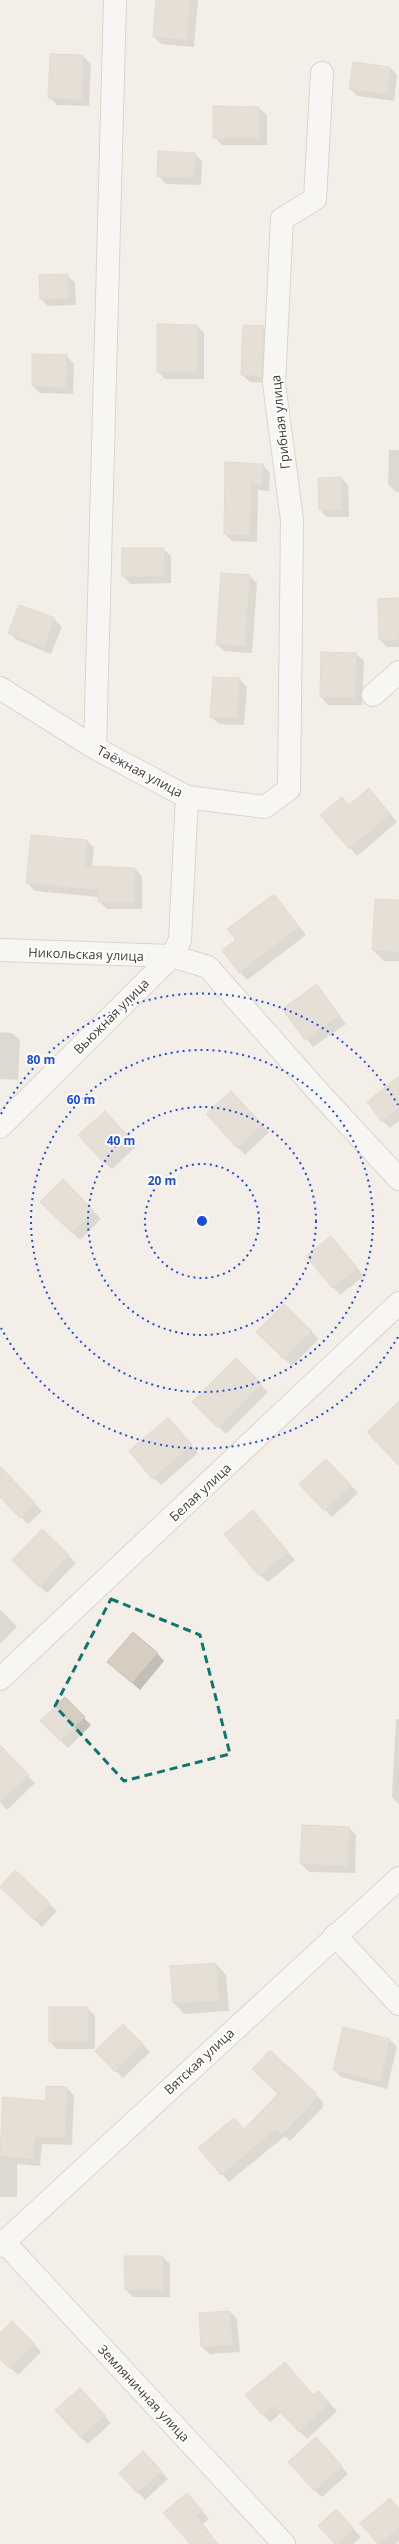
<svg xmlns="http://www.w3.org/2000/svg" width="399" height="2544" font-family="'Open Sans',sans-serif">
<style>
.shadow{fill:#0003}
.building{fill:#d7cdc1;stroke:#cfc2b1}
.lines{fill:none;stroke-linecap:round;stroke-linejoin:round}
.minor-casing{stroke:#beb6ab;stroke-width:24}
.minor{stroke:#fff;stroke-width:22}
.marked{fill:none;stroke:#0f766e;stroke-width:3;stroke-dasharray:8 5;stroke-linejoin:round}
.ring{fill:none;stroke:#1d4ed8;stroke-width:2;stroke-dasharray:2 4}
.labels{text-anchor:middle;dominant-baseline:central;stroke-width:4;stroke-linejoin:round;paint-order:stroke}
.street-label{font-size:13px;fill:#463f37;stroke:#fff}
.centre{fill:#1d4ed8;stroke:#fff;stroke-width:2}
.ring-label{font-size:12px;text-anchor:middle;font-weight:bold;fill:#1d4ed8;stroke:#fff;stroke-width:4;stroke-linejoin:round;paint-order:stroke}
</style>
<rect width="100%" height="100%" fill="#f3efe8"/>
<!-- shadow -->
<g class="shadow">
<polygon points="157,0 198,0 194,47 161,44 154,37"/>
<polygon points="51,55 83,56 91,64 89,106 57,105 49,97"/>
<polygon points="390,67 397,75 394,101 358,96 350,89"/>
<polygon points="214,107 259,108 267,115 267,145 222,145 214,137"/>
<polygon points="194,154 202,161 201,185 166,184 158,176"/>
<polygon points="67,275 75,283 76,305 48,306 41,299"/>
<polygon points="197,326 204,333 204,379 165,379 158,372"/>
<polygon points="264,327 271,335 269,383 250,382 242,375"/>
<polygon points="66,356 74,364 73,394 40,393 33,386"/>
<polygon points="389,450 399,450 399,492 396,492 388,484"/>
<polygon points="226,463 263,465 270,473 269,491 258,490 257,542 232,541 225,534"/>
<polygon points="341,478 348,485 349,517 327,517 320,510"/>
<polygon points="123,549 163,549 171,556 171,583 130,584 123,576"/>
<polygon points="250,576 257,583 252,653 224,651 217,644"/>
<polygon points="399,599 399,647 387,647 380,640"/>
<polygon points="54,619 62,627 51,654 17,640 9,633"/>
<polygon points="322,653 356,654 364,661 362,705 328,705 321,697"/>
<polygon points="239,679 247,687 244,725 219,724 211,717"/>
<polygon points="376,797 397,822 357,856 321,815"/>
<polygon points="87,841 94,848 92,868 135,869 142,876 142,909 107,909 99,901 99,897 35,891 27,883"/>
<polygon points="274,895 306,935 247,980 240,972 237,940"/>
<polygon points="399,901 399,961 384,961 373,950"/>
<polygon points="317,985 346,1024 313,1047 284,1009"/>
<polygon points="0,1032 12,1033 20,1040 18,1080 0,1079"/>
<polygon points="399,1085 399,1121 390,1128 383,1121"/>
<polygon points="239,1100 269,1132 245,1155 237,1147"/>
<polygon points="112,1120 137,1146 112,1169 104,1162"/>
<polygon points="63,1181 101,1219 80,1240 42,1202"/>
<polygon points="331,1237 364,1276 340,1295 308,1256"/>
<polygon points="284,1305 319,1339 292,1366 258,1332"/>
<polygon points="236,1360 268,1392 226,1434 194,1402"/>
<polygon points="176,1426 198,1453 161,1485 153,1478"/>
<polygon points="326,1460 358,1493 332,1517 300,1484"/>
<polygon points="0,1468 42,1511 28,1524 0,1496"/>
<polygon points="260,1519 295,1560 268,1582 260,1575"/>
<polygon points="42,1530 76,1563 47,1593 13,1560"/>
<polygon points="0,1609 17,1627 0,1644"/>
<polygon points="157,1653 164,1661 140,1690 116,1669"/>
<polygon points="65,1699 91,1725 68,1748 42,1721"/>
<polygon points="396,1719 399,1719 399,1805 392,1797"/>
<polygon points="6,1753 35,1783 7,1810 0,1802 0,1759"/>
<polygon points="349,1828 356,1835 355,1873 309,1872 301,1864"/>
<polygon points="15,1871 57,1911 42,1927 1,1886"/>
<polygon points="216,1964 226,1975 229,2011 184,2014 174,2003 172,1967"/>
<polygon points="87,2008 95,2016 95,2049 57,2049 50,2042"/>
<polygon points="123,2025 150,2052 123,2078 96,2051"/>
<polygon points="390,2040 397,2047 387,2089 341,2077 334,2070"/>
<polygon points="67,2088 74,2095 72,2145 42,2144 40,2166 17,2164 17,2197 0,2197 0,2141 4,2098 47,2102"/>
<polygon points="315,2094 323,2102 323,2107 290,2141 285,2136 229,2182 200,2148 234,2119 245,2130"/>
<polygon points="162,2257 170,2264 170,2297 133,2297 126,2290"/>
<polygon points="230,2312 237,2319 240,2352 210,2354 202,2347 200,2314"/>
<polygon points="12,2322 41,2352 18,2375 0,2357 0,2334"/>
<polygon points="285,2363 314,2395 318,2392 337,2411 307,2439 282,2412 270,2422 246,2396"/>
<polygon points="87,2396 111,2423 88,2444 80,2437"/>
<polygon points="324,2446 348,2474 322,2497 314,2490"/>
<polygon points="150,2460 168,2479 145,2500 120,2473"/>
<polygon points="187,2494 209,2519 203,2524 218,2544 189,2544"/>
<polygon points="399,2509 399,2541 396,2544 380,2544 362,2523"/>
<polygon points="336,2510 361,2537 353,2544 336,2544"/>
</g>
<!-- building -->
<g class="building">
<polygon points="156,0 190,0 187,40 153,37"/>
<polygon points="50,54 83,55 82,99 48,98"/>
<polygon points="353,62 390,67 387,94 349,89"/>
<polygon points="213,106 259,107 259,138 213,138"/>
<polygon points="158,151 195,153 194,178 157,177"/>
<polygon points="68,274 69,298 40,299 39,275"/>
<polygon points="157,324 197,325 197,372 157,372"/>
<polygon points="243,325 264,326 262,376 241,375"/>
<polygon points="32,354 67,355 66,387 32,386"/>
<polygon points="225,462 263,464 262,484 251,483 250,535 224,534"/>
<polygon points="341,477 342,510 319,510 318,478"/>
<rect x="122" y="548" width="42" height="28"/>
<polygon points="221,573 250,575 245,646 216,644"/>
<polygon points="399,598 399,640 379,640 378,599"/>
<polygon points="19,605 55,618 44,647 8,633"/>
<polygon points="321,652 357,653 355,698 320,697"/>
<polygon points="213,677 240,678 237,718 210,717"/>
<polygon points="369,788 390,814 349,849 320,815 342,797 349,805"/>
<polygon points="31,835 87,840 85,866 135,868 134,902 98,902 98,890 26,883"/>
<polygon points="274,894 299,927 239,973 222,950 236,940 227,929"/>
<polygon points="375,899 399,900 399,952 372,950"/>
<polygon points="317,984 339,1016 305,1040 282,1009"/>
<polygon points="399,1076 399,1108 382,1122 367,1102"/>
<polygon points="231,1091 262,1124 237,1148 206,1114"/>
<polygon points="105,1111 130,1138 104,1163 78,1135"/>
<polygon points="63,1179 94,1211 72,1233 40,1202"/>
<polygon points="331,1236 357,1268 332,1288 306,1256"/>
<polygon points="284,1304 312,1331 284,1359 256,1332"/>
<polygon points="236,1358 262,1384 218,1428 192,1402"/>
<polygon points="399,1401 399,1466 367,1432"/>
<polygon points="168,1417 192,1445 152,1479 129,1451"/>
<polygon points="326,1459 351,1485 324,1511 299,1484"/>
<polygon points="0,1466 35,1503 20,1518 0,1497"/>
<polygon points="253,1510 288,1552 259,1576 224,1534"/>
<polygon points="42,1529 69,1555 39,1587 12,1560"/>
<polygon points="133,1632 158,1653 132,1683 107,1662"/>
<polygon points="65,1697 85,1717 60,1741 40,1721"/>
<polygon points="0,1745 29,1775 0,1802"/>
<polygon points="302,1825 349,1827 348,1866 300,1864"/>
<polygon points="15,1870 50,1903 34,1920 0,1887"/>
<polygon points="216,1963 219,2001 173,2003 170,1966"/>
<rect x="49" y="2007" width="39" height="35"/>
<polygon points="123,2024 143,2044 115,2072 95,2051"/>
<polygon points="343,2027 390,2039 380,2082 333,2070"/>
<polygon points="270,2050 316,2093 316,2099 282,2135 276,2129 221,2175 198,2148 234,2118 244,2129 278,2094 252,2069"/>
<polygon points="46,2086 67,2087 65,2138 35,2137 33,2159 0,2156 3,2097 46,2101"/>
<polygon points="124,2256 163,2256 163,2290 125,2290"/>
<polygon points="230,2311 233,2345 201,2347 199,2313"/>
<polygon points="12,2321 35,2344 10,2369 0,2359 0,2333"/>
<polygon points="285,2362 313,2395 318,2390 330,2403 299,2432 274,2406 262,2415 245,2395"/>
<polygon points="80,2388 105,2415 80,2437 55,2410"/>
<polygon points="316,2437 342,2466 314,2491 288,2462"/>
<polygon points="143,2451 162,2471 137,2493 119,2473"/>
<polygon points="187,2493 203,2511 196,2516 217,2544 190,2544 163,2513"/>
<polygon points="390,2498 399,2509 399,2528 378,2544 360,2523"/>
<polygon points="336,2509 354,2529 338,2544 335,2544 318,2526"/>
</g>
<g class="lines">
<!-- minor casing -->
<g class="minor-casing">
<g id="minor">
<polyline points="0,688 95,748 187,797 265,807 289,789 292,520 274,383 282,219 315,199 322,73"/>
<polyline points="373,695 399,672"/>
<polyline points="95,748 115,0"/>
<polyline points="0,950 172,956 208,967 322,1096 399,1179"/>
<polyline points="0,1127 172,956 180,940 187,797"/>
<polyline points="0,1679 399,1303"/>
<polyline points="335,1935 399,2004"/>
<polyline points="4,2242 284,2544"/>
<polyline points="0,2246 399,1878"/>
</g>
</g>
<!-- minor -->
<use href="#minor" class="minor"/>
</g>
<!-- marked area -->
<path d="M0 0H399V2544H0ZM111 1599 200 1635 230 1754 124 1781 55 1706Z" fill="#f3efe8" fill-opacity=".55" fill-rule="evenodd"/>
<path class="marked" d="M111 1599 200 1635 230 1754 124 1781 55 1706Z"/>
<!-- distance rings -->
<g class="ring">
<circle cx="202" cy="1221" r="57"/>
<circle cx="202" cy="1221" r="114"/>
<circle cx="202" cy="1221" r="171"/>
<path d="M398 1337A228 228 0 0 1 1 1328M1 1114A228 228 0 0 1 398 1105"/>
</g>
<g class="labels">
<!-- street labels -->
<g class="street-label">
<text transform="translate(280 422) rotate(-96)">Грибная улица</text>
<text transform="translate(140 771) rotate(28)">Таёжная улица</text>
<text transform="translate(86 954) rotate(2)">Никольская улица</text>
<text transform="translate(111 1016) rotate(-45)">Вьюжная улица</text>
<text transform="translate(200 1492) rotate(-43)">Белая улица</text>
<text transform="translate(199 2061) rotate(-43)">Вятская улица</text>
<text transform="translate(144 2393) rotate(47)">Земляничная улица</text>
</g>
</g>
<circle cx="202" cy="1221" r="6" class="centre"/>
<g class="ring-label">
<text x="41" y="1064">80 m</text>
<text x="81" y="1104">60 m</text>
<text x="121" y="1145">40 m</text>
<text x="162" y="1185">20 m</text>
</g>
</svg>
